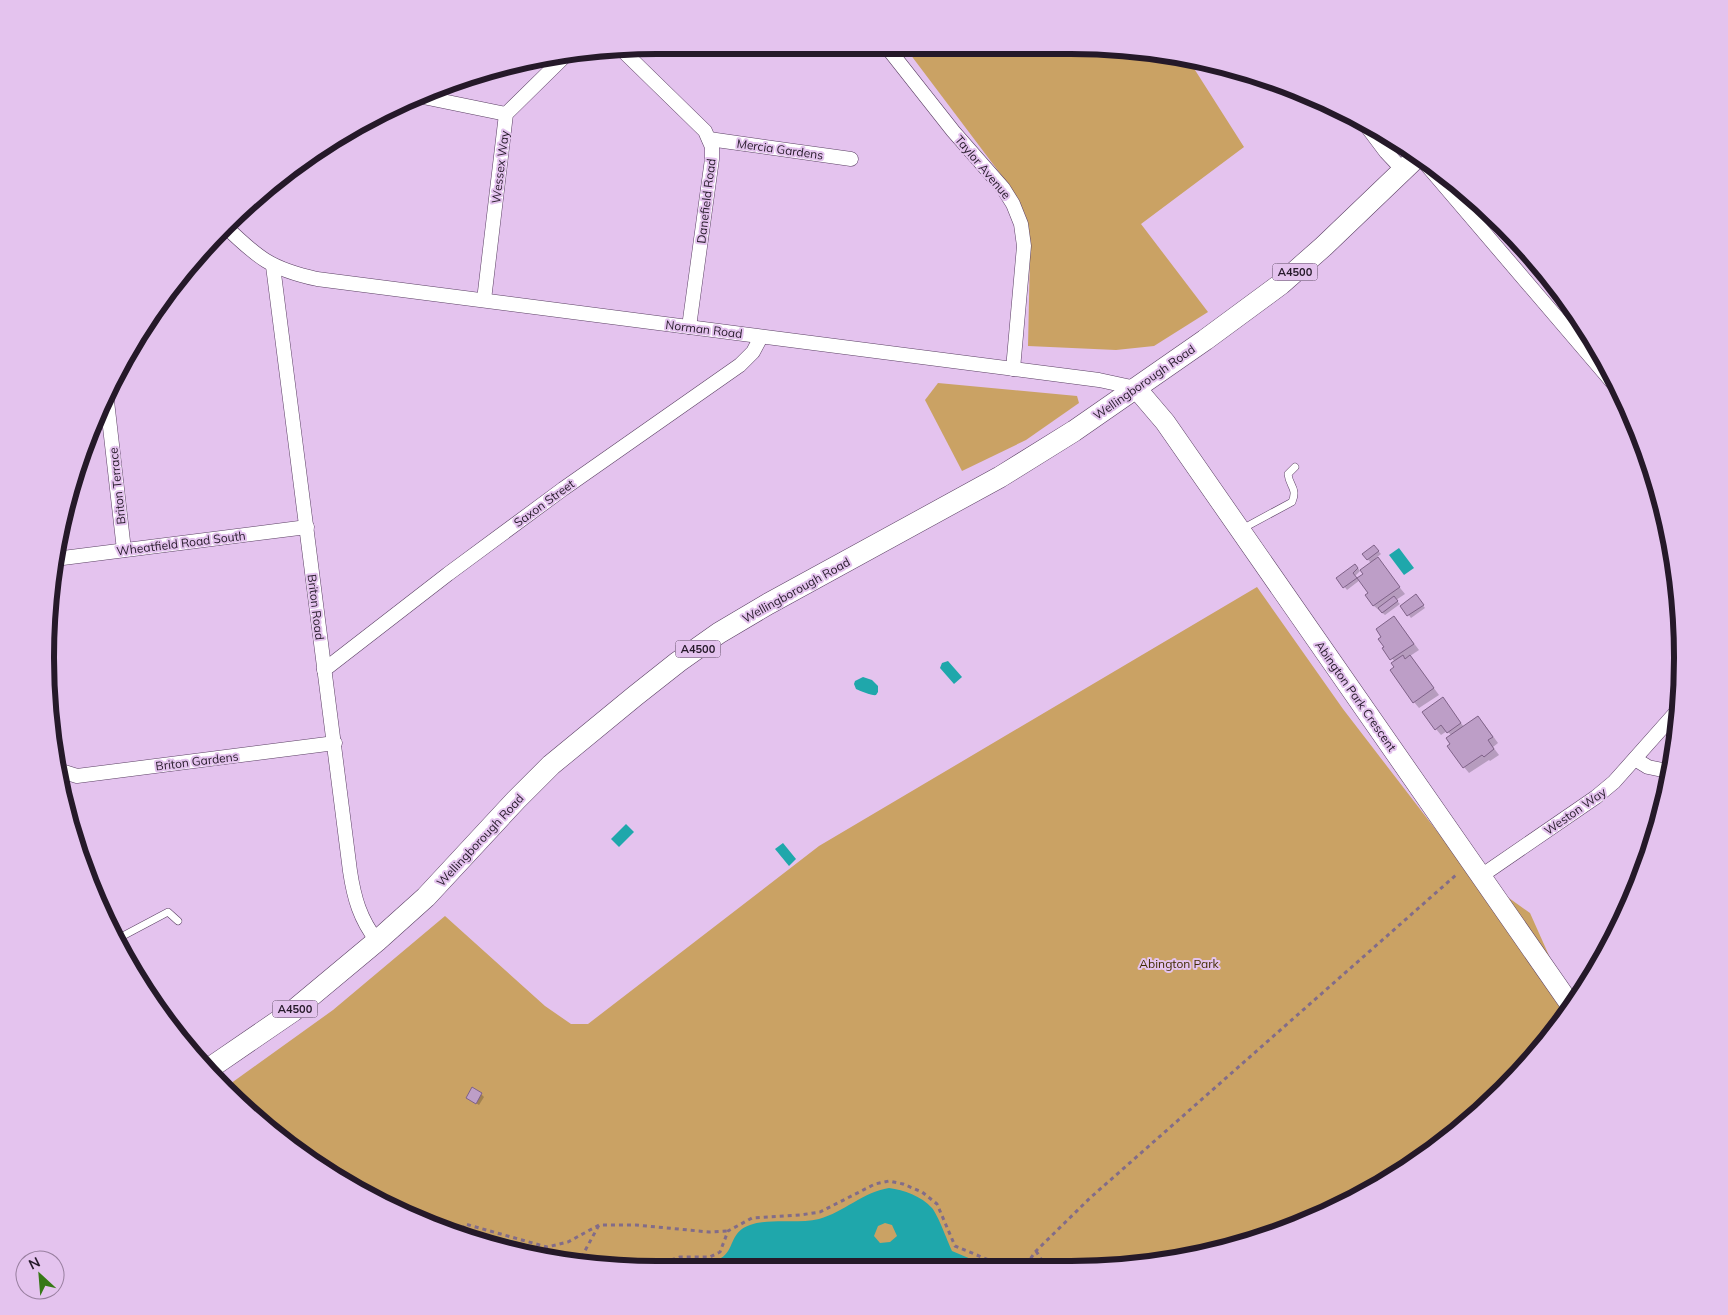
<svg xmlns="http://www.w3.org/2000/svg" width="1728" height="1315" font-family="Mulish,sans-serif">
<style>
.green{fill:#caa264}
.water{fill:#1fa7ab;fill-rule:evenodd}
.shadow{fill:#0003}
.building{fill:#bd9ec7;stroke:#7f6288}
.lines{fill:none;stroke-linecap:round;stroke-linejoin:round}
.lane-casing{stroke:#5b4064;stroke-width:8}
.street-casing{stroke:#5b4064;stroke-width:15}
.secondary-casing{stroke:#5b4064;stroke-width:21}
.primary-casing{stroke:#5b4064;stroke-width:22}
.path{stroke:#826c89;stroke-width:3;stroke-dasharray:4 4;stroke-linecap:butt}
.lane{stroke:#fff;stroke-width:7}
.street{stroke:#fff;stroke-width:14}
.secondary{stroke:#fff;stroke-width:20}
.primary{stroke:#fff;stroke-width:21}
.labels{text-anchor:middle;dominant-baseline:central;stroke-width:4;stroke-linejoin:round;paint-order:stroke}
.shield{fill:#e4c3ee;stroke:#5e4c64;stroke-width:1}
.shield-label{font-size:11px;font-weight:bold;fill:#251929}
.street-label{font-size:12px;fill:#251929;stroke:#e4c3ee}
.park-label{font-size:12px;fill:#402a00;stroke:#e4c3ee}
.rim{fill:none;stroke:#251929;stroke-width:6}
</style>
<rect width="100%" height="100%" fill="#e4c3ee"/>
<!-- green -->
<g class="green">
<polygon points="904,46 1110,46 1188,59 1244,147 1141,224 1208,312 1154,346 1116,350 1028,346 1030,254 1025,214 1005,180"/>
<polygon points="938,383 1077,396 1079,403 1026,440 962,471 925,400"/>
<polygon points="1257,587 1343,709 1463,865 1530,913 1572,1007 1504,1090 1411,1167 1305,1223 1150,1265 577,1265 460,1237 317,1167 223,1089 333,1010 445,916 545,1006 571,1024 588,1024 819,846"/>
</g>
<!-- water -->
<g class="water">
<polygon points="1399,548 1414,568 1404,575 1389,555"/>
<polygon points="948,661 962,677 954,684 940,668 942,663"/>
<path d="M863 677 872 680 878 686V692L876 695C873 696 860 691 856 689L854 684 855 681Z"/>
<polygon points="626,824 634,832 619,847 611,839"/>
<polygon points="783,843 796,859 789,866 775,849"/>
<path d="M889 1188C904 1190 921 1196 932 1208 938 1215 947 1240 952 1251L985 1265H675C691 1263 707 1266 721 1258 735 1250 729 1232 750 1225 768 1218 799 1224 819 1219 844 1212 863 1192 889 1188ZM885 1223 892 1225 897 1236 890 1242 880 1243 874 1236 878 1226Z"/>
<polygon points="467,1229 581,1258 580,1265 463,1238"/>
</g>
<!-- shadow -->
<g class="shadow">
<polygon points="1374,546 1381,554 1376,558 1405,594 1396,600 1400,604 1385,615 1374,606 1367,596 1370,593 1360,580 1347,590 1338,578 1358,568 1360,571 1355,576 1357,579 1365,574 1371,563 1364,555"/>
<polygon points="1418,599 1425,608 1411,618 1402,606"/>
<polygon points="1394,617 1419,650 1410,656 1439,695 1419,708 1414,702 1395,662 1383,648 1385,647"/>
<polygon points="1443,699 1464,727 1478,718 1484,724 1498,743 1493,747 1499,755 1490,761 1489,760 1469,773 1464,767 1452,745 1452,736 1447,731 1441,735 1436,729"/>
<polygon points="481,1094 484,1097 479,1105 468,1098"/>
</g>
<!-- building -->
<g class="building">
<polygon points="1374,545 1379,551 1367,560 1362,554"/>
<polygon points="1378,557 1400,587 1373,606 1365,595 1368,593 1357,578 1363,574 1360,570"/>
<polygon points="1355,564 1358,568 1353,573 1357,578 1343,588 1336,578"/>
<polygon points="1416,594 1424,605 1407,616 1400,606"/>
<polygon points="1394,596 1398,601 1382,613 1378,608"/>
<polygon points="1394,616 1414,644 1390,660 1382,648 1384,647 1378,639 1381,637 1376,629"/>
<polygon points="1403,655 1405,659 1410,655 1434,688 1413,703 1390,670 1394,667 1391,663"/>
<polygon points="1443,697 1461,723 1447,733 1441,725 1435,730 1422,712"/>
<polygon points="1478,716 1493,737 1488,740 1494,749 1484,757 1482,755 1463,768 1447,746 1450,744 1446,738"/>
<polygon points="472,1087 482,1093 476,1104 466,1098"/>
</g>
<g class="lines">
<!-- lane casing -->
<g class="lane-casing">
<g id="lane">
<path d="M1242 529 1292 502C1298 488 1289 486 1288 474L1295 467"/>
<polyline points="119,938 168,912 178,921"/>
</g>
</g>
<!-- street casing -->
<g class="street-casing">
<g id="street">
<polyline points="886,46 953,131 1003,188 1013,204 1021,224 1024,246 1013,369"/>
<polyline points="622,50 705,131 712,147 712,159 689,327"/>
<polyline points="423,97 506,114"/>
<polyline points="1362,120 1386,152 1403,170"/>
<polyline points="709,139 851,159"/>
<polyline points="1418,155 1618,389"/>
<path d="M225 226C258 258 271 269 317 279L1099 380 1136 388"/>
<path d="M273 266 350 871C354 898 360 919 377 941"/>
<polyline points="484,300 506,114 564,57"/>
<polyline points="106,392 124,550"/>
<polyline points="55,559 307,527"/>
<polyline points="324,670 448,574 563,489 740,365 753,352 761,337"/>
<polyline points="1635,759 1648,767 1672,772"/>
<polyline points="61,771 77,776 335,743"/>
<polyline points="1481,876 1596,797 1614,782 1678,710"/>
</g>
</g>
<!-- secondary casing -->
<g class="secondary-casing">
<polyline id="secondary" points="1136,388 1165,422 1572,1007"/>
</g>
<!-- primary casing -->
<g class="primary-casing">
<polyline id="primary" points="207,1070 293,1011 377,941 426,897 516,800 551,765 635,696 678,662 719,633 768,604 1000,477 1074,431 1205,340 1281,284 1324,246 1419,155"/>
</g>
<!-- path -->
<g class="path">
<polyline points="1301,1218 1301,1224"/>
<polyline points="460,1237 465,1224 547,1247 568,1242 599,1225 636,1225 709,1232 728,1231"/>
<polyline points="1036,1251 1045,1265"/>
<polyline points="580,1265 581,1258 599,1225"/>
<polyline points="656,1265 680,1257 710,1257 720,1252 728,1231 752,1218 800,1215 820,1212 875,1184 889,1181 903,1184 922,1192 937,1204 955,1246 1001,1265"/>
<polyline points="1026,1265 1036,1251 1090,1198 1456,875"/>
</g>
<!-- lane -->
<use href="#lane" class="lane"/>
<!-- street -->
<use href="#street" class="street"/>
<!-- secondary -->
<use href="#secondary" class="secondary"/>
<!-- primary -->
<use href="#primary" class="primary"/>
</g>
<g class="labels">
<!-- shield labels -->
<g class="shield">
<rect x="1272.5" y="263.5" width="45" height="17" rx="4"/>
<rect x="675.5" y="640.5" width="45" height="17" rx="4"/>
<rect x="272.5" y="1000.5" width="45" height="17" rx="4"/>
</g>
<g class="shield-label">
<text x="1295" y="272">A4500</text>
<text x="698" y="649">A4500</text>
<text x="295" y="1009">A4500</text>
</g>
<!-- street labels -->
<g class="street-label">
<text transform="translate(780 149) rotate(8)">Mercia Gardens</text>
<text transform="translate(500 167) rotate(-83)">Wessex Way</text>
<text transform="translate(983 167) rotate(50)">Taylor Avenue</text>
<text transform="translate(706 201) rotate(-83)">Danefield Road</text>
<text transform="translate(704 329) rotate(7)">Norman Road</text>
<text transform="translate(1144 382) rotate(-35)">Wellingborough Road</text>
<text transform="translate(117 486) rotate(-96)">Briton Terrace</text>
<text transform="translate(544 503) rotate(-36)">Saxon Street</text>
<text transform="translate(181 543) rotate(-7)">Wheatfield Road South</text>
<text transform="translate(796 590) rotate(-29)">Wellingborough Road</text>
<text transform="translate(316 607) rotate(83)">Briton Road</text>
<text transform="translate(1356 696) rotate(55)">Abington Park Crescent</text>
<text transform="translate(197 761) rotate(-7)">Briton Gardens</text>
<text transform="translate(1575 811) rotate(-35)">Weston Way</text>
<text transform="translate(480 840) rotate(-47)">Wellingborough Road</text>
</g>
<!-- park labels -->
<g class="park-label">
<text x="1179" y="963">Abington Park</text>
</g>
</g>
<!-- crop -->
<path d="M0 0H1728V1315H0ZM657 54H1071A603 603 0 0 1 1674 657V658A603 603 0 0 1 1071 1261H657A603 603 0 0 1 54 658V657A603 603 0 0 1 657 54Z" fill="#e4c3ee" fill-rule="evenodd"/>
<path class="rim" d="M657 54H1071A603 603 0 0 1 1674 657V658A603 603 0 0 1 1071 1261H657A603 603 0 0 1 54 658V657A603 603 0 0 1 657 54Z"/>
<!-- north arrow -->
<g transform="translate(40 1275) rotate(334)"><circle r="24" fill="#e4c3ee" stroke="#987f9f"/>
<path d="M0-4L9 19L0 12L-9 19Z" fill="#367816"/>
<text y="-8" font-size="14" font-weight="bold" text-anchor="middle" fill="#251929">N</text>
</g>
</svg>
